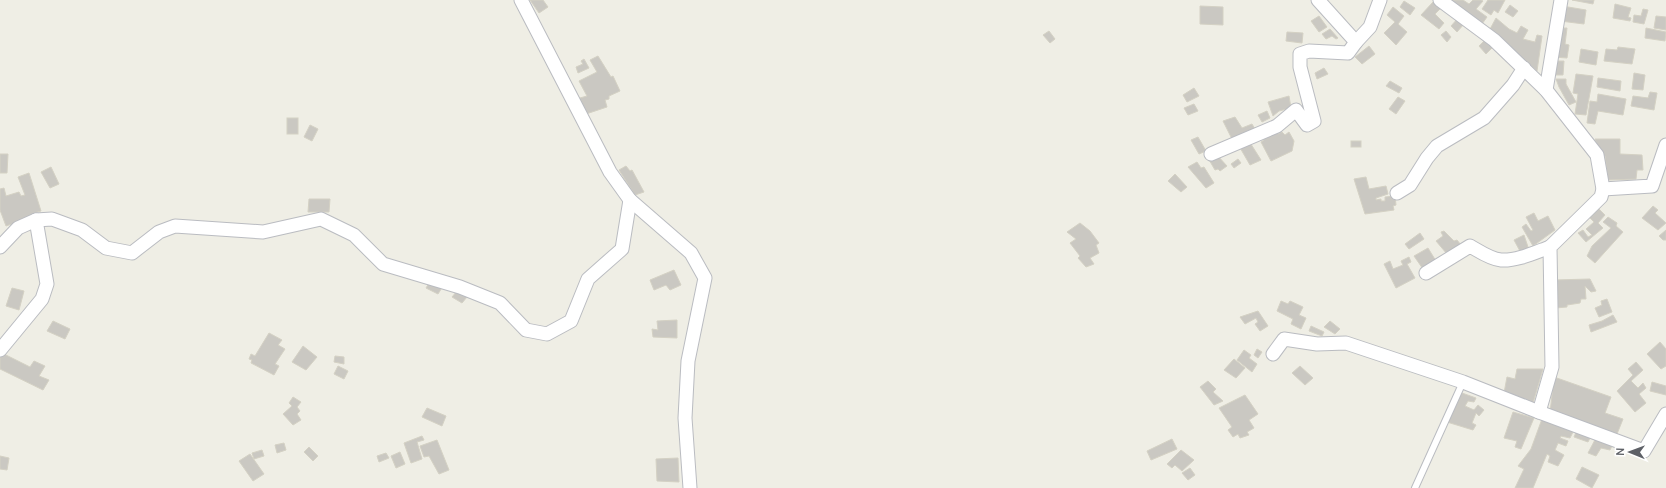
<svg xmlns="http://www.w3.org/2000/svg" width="1666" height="488" font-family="Manrope,sans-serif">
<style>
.building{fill:#cac8c2;stroke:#d4d1c4}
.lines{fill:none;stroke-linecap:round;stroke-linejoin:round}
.lane-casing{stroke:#babcc1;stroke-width:8}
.street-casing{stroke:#babcc1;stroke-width:15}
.lane{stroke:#fff;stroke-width:6}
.street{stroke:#fff;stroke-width:13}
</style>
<rect width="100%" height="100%" fill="#efeee5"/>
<!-- building -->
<g class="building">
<polygon points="530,0 543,0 548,7 539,13"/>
<polygon points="1448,0 1463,0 1469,4 1473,0 1481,0 1483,1 1476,9 1487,17 1482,24"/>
<polygon points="1488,0 1505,0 1498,13 1494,10 1491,15 1482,9"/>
<polygon points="1572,0 1594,0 1593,4"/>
<polygon points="1404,1 1415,8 1410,15 1400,7"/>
<polygon points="1433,2 1441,8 1435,14 1444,23 1439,29 1421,15"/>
<polygon points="1615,4 1631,8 1628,17 1631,18 1630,21 1613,18"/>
<polygon points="1510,5 1518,11 1513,17 1505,12"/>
<polygon points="1200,6 1223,7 1223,25 1200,24"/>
<polygon points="1562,6 1586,10 1584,24 1560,21"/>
<polygon points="1393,7 1404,16 1398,24 1407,32 1396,45 1384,33 1395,22 1387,15"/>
<polygon points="1643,9 1648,10 1644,24 1633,22 1634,15 1641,16"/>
<polygon points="1319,16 1327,27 1319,32 1311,21"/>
<polygon points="1656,16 1666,17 1666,30 1654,28"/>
<polygon points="1459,17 1464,24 1457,32 1451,26"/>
<polygon points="1496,18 1509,29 1517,33 1521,26 1528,30 1523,39 1535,42 1537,35 1542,36 1537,71 1489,31"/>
<polygon points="1559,28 1567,28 1565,44 1569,45 1567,58 1554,57"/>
<polygon points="1646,28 1666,32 1665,41 1645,38"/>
<polygon points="1330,29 1338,38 1336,39 1332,36 1326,39 1322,34"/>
<polygon points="1049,31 1055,39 1050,43 1043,35"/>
<polygon points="1446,31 1451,37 1447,42 1441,35"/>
<polygon points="1287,32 1303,33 1302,43 1286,41"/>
<polygon points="1487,38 1494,46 1486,54 1479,46"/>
<polygon points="1369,46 1375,54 1362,64 1355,57"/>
<polygon points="1618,47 1635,49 1632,64 1604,61 1606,49 1617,50"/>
<polygon points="1581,49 1598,52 1596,65 1579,62"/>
<polygon points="598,56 611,77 613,76 620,91 609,96 609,99 605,100 607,107 586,114 580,98 587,96 579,81 597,72 590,60"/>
<polygon points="584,59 589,68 578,73 576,67 583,64 581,61"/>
<polygon points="1556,61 1564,61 1563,75 1555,75"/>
<polygon points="1324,68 1328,74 1317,79 1315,73"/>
<polygon points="1634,73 1645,75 1643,90 1632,89"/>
<polygon points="1576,74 1593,76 1586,115 1575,114 1578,94 1573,93"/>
<polygon points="1598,78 1621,81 1620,91 1597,87"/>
<polygon points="1556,79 1566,79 1566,84 1576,102 1569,105 1559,87"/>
<polygon points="1390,81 1402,88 1399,93 1386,86"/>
<polygon points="1194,88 1199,96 1187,102 1183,95"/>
<polygon points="1650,92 1657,93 1654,110 1631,106 1633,96 1648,98"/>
<polygon points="1598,94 1626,99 1623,115 1598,111 1595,124 1587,123 1590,101 1597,102"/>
<polygon points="1289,96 1291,108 1279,111 1273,116 1268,102"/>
<polygon points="1398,97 1405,101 1396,114 1389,109"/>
<polygon points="1194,104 1198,111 1188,115 1184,108"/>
<polygon points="1267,111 1270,118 1262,122 1258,115"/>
<polygon points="1235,117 1242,128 1252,124 1255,129 1232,139 1223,121"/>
<rect x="287" y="118" width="11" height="16"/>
<polygon points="310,125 318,129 312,141 304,137"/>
<polygon points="1274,130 1278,134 1282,132 1285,135 1289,132 1294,141 1292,151 1271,161 1261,142 1264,140 1263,136"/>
<polygon points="1198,137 1206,151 1199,154 1191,140"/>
<polygon points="1595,139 1620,139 1620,154 1642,155 1643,170 1637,170 1636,179 1608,180 1605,156 1601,156"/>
<polygon points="1249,141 1261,160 1250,165 1239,146"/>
<rect x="1351" y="141" width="10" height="6"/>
<polygon points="0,154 8,154 7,173 0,173"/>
<polygon points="1217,155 1227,166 1220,171 1218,169 1215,170 1208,158"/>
<polygon points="1238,159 1241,163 1234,168 1231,164"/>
<polygon points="1197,162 1201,168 1204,167 1214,183 1206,188 1188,167"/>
<polygon points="626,166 630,171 632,170 644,192 635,195 619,170"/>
<polygon points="51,167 59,184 50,188 41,172"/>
<polygon points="29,173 41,211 34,213 35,216 6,226 0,210 0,189 4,188 6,196 19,192 21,196 25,195 18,177"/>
<polygon points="1175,174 1187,187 1181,192 1168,181"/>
<polygon points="1366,177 1369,189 1386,186 1388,194 1376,198 1376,200 1381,199 1381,201 1385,201 1385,197 1395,196 1396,205 1393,206 1394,210 1365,214 1354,179"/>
<polygon points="309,199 330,199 329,212 308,212"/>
<polygon points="1653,206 1658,210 1655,213 1666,223 1658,230 1642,218"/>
<polygon points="1599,209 1605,215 1598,223 1603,228 1586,242 1578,233 1583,230 1588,237 1592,235 1586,229 1594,222 1590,218"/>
<polygon points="1534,213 1538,221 1548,216 1555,230 1533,246 1522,227 1526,224 1531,231 1533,230 1526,217"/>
<polygon points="1608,217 1617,223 1616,226 1623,232 1595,263 1587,256 1592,246 1611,228 1603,222"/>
<polygon points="1080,223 1090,231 1099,243 1096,245 1099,253 1090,258 1094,264 1086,267 1078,258 1080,256 1070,243 1076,239 1067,232"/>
<polygon points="1666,230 1666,240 1663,240 1659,236"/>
<polygon points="1444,231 1454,241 1457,240 1461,245 1447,254 1436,241 1443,236 1441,232"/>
<polygon points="1420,233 1424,239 1409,249 1405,244"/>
<polygon points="1524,235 1529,250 1521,253 1514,240"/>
<polygon points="1428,248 1436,261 1423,269 1414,256"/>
<polygon points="1409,257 1411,262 1407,264 1415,278 1396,288 1384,264 1390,261 1393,269 1403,265 1401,261"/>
<polygon points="674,270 681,285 670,290 666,285 654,290 650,280"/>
<polygon points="1590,279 1596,291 1591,292 1585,286 1586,299 1581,299 1580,303 1567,305 1567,307 1555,308 1554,280"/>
<polygon points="431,280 443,286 438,294 426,288"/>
<polygon points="12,288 24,291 19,310 6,306"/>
<polygon points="457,291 467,297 462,303 452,297"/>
<polygon points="1607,299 1612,312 1599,317 1595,308 1602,305 1601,301"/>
<polygon points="1281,301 1288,304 1290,301 1303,307 1299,315 1306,318 1301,329 1291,324 1293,319 1277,311"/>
<polygon points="1258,311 1268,326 1260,331 1255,324 1258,322 1256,318 1245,324 1240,317"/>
<polygon points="1613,315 1617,322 1591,332 1589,325 1602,321"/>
<polygon points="677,320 677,338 653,337 652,329 658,330 657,321"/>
<polygon points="53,321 70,329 65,339 47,331"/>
<polygon points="1330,321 1340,329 1335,334 1324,327"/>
<polygon points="1311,326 1324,332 1322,336 1309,331"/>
<polygon points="269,333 282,340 278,345 285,349 275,364 279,366 274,375 251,363 252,360 249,359 251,354 255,356"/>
<polygon points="1660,342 1666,349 1666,366 1661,369 1647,354"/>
<polygon points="303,346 317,357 306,370 292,362"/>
<polygon points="1257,349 1262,352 1258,358 1254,355"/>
<polygon points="1244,350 1251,355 1249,358 1257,364 1252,372 1237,360"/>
<polygon points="2,353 30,367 34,361 45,366 39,376 49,380 43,390 0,369 0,358"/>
<polygon points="335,356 344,357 344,364 334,362"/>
<polygon points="1234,359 1245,368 1236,378 1224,370"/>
<polygon points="1636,362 1643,370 1631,381 1638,388 1643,383 1646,388 1639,394 1646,403 1635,412 1617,391 1633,375 1628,369"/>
<polygon points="338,366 348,371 344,379 334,374"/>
<polygon points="1300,366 1313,378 1305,385 1292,373"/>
<polygon points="1517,369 1543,369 1533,403 1504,393 1507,377 1515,379"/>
<polygon points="1554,377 1611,397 1605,413 1623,419 1617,434 1550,413"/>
<polygon points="1208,381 1216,389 1213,392 1223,401 1214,405 1200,387"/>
<polygon points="1652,382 1666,386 1666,395 1650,391"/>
<polygon points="1462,393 1476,398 1474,402 1468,401 1465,406 1474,410 1478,405 1484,410 1479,416 1476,413 1472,423 1476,425 1473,430 1447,422"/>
<polygon points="1245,395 1258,414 1249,420 1254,428 1247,432 1249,435 1240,438 1238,434 1233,437 1228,430 1232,427 1219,408"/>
<polygon points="293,397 301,402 297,407 300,411 297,414 301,420 293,425 283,414 292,406 289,403"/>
<polygon points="427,408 446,416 442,426 422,417"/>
<polygon points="1513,412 1534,418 1521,449 1515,447 1517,441 1504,438"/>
<polygon points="1542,419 1574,430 1570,438 1561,436 1560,438 1568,441 1566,446 1558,443 1555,450 1564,455 1558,466 1548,462 1550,456 1547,454 1533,488 1515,488 1524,469 1518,466 1531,449"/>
<polygon points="1577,430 1591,436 1588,442 1574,437"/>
<polygon points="422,436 424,440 417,442 422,459 411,463 404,443"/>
<polygon points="1597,436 1614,442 1610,450 1601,448 1596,456 1588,453"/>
<polygon points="1172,439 1177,449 1151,460 1147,451"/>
<polygon points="437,440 449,470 439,474 429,456 424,457 420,446"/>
<polygon points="284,443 286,450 277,453 275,445"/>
<polygon points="309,447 318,456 313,461 304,452"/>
<polygon points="262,450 264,456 254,459 252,453"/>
<polygon points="1181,450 1194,460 1182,471 1175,465 1172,468 1167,464"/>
<polygon points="400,452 405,464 396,468 391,456"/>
<polygon points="386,453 389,458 379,462 377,456"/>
<polygon points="250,454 264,474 253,481 239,461"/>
<polygon points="0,456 9,458 7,470 0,469"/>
<polygon points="678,458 679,482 657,481 656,459"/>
<polygon points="1582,467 1599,475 1592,488 1576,479"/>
<polygon points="1190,468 1195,475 1188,480 1182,473"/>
</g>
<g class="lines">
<!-- lane casing -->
<g class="lane-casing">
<polyline id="lane" points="1415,488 1463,382"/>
</g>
<!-- street casing -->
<g class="street-casing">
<g id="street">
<polyline points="521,0 610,172 630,200 691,253 705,278 688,361 685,418 690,488"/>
<polyline points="1318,0 1356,42 1370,27 1380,0"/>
<polyline points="1440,0 1494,40 1546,90 1597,155 1603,189 1601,197 1550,247 1552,367 1539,412"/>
<polyline points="1546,90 1561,0"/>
<polyline points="1211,154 1277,126 1296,110 1307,125 1314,121 1300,67 1300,54 1309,51 1348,53 1356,42"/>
<polyline points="1603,189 1652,186 1666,145"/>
<polyline points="1397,193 1410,185 1427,158 1437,146 1484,118 1513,85 1524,68"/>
<polyline points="0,247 18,228 36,220 52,219 82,230 106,248 132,253 159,232 175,226 263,232 321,219 354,235 383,264 460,287 500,303 526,330 547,334 571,321 588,279 622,249 630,200"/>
<path d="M1426 273 1470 246C1479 251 1490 259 1501 260 1517 261 1536 252 1550 247"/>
<polyline points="0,350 42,299 47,284 36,220"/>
<polyline points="1273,354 1284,339 1317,344 1346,343 1463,382 1539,412 1644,451 1666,414"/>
</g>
</g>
<!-- lane -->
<use href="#lane" class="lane"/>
<!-- street -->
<use href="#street" class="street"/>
</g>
<!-- north arrow -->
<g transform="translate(1630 452) rotate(271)" stroke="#ffffff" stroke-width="3" paint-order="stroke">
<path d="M0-3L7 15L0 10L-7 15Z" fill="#5d6066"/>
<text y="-6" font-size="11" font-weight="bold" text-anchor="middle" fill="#5d6066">N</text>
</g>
</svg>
